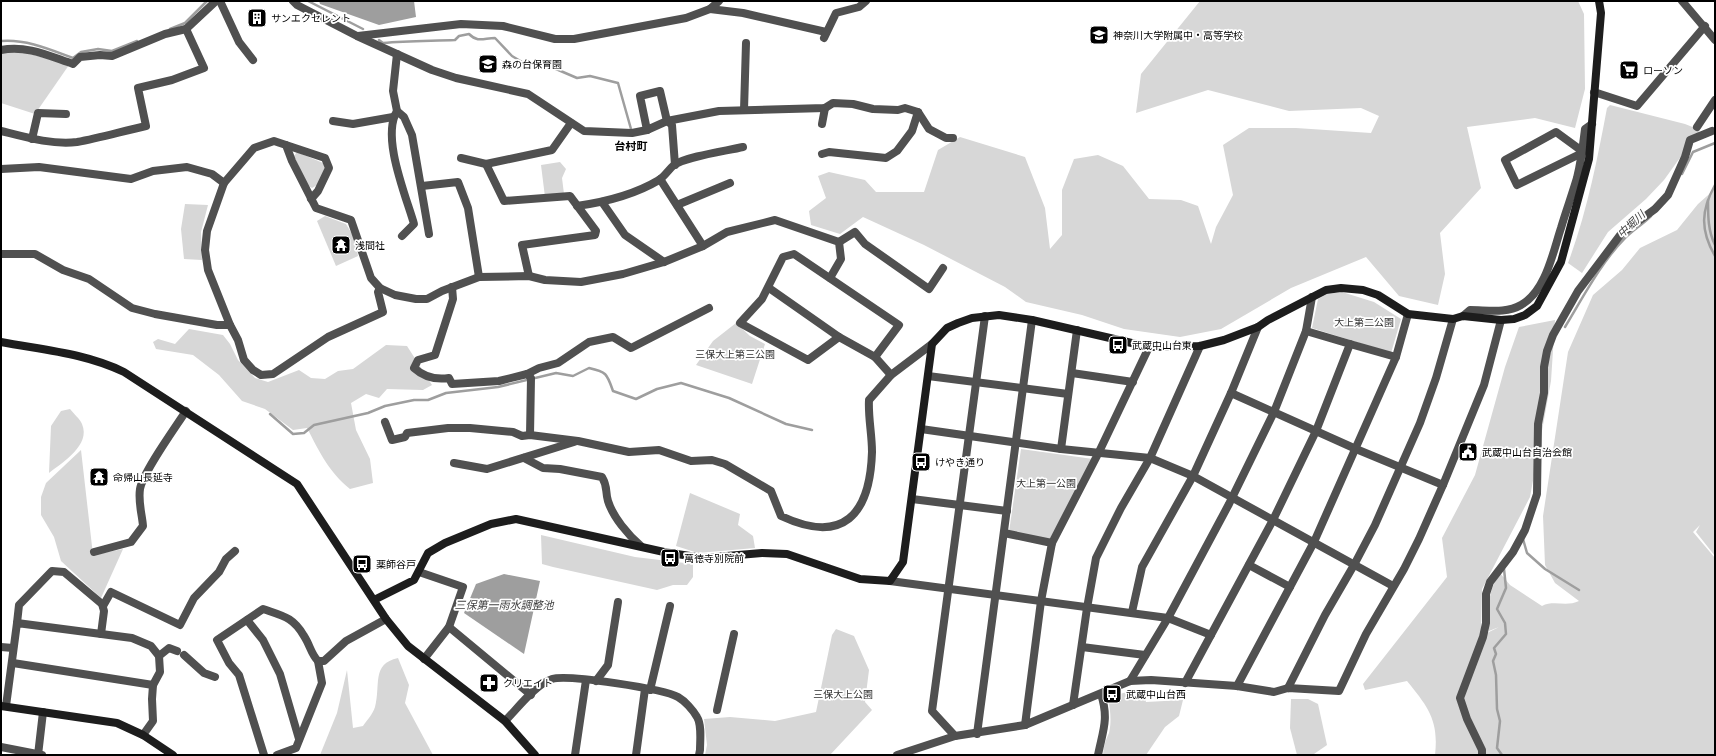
<svg xmlns="http://www.w3.org/2000/svg" width="1716" height="756" font-family="'Public Sans','Noto Sans JP',sans-serif">
<style>
.green{fill:#d7d7d7}
.water{fill:#9e9e9e}
.lines{fill:none;stroke-linecap:round;stroke-linejoin:round}
.stream{stroke:#9e9e9e;stroke-width:2.5}
.street{stroke:#505050;stroke-width:8}
.secondary{stroke:#1d1d1d;stroke-width:8}
.labels{text-anchor:middle;dominant-baseline:central;stroke-width:3.5;stroke-linejoin:round;paint-order:stroke}
.poi-label{font-size:10px;fill:#000;stroke:#fff;text-anchor:start}
.park-label{font-size:10px;fill:#2e2e2e;stroke:#fff}
.neighbourhood-label{font-size:11px;font-weight:bold;fill:#000;stroke:#fff}
.water-label{font-size:11px;font-style:italic;fill:#3f3f3f;stroke:#fff}
</style>
<rect width="100%" height="100%" fill="#fff"/>
<!-- green -->
<g class="green">
<polygon points="1200,1 1578,1 1584,14 1585,89 1575,128 1535,118 1467,127 1481,188 1440,233 1445,274 1438,305 1399,296 1366,257 1291,288 1221,329 1180,337 1124,329 1082,315 1026,302 1005,287 924,245 863,217 840,234 811,225 809,211 826,198 818,176 829,172 865,180 876,192 924,192 938,150 960,137 1025,157 1045,208 1050,249 1062,235 1062,190 1074,159 1098,155 1123,166 1149,199 1181,200 1198,206 1211,244 1216,227 1233,195 1223,145 1249,128 1296,128 1371,133 1379,116 1361,108 1289,111 1208,90 1136,113 1141,74"/>
<polygon points="16,50 69,65 35,114 1,103 1,52"/>
<path d="M1610 105 1685 124 1700 130 1664 180 1646 199 1608 232 1582 273 1568 263C1587 212 1597 161 1607 108Z"/>
<polygon points="297,152 323,163 326,169 317,185 312,188 307,185 294,156"/>
<polygon points="560,162 566,169 562,178 564,194 545,197 541,165"/>
<path d="M1715 189V556L1696 532 1700 525 1693 532 1715 558V755H1435C1439 720 1428 707 1407 681L1365 690 1363 684 1447 577 1442 538 1475 475 1505 367 1519 327 1555 320 1551 381 1530 497 1482 589 1481 632 1487 633 1499 627 1489 631C1488 608 1487 593 1500 573L1510 585 1542 606C1553 600 1567 607 1579 601L1555 583 1545 565 1543 516 1568 352 1593 295 1622 270 1640 248 1677 230 1698 204Z"/>
<polygon points="185,204 208,205 201,232 202,260 184,259 181,229"/>
<polygon points="325,216 346,224 355,239 358,256 336,266 317,221"/>
<polygon points="1342,292 1374,302 1401,319 1391,353 1312,328 1318,299 1327,294"/>
<polygon points="736,323 750,336 765,344 752,384 696,365 713,341"/>
<path d="M189 329 223 335 230 344 238 360 255 378 268 382 299 370 311 378 325 379 338 371 353 369 386 345 407 346 432 385 423 390 387 389 379 398 366 394 351 403 356 430 370 459 373 483 350 489C329 472 320 453 307 428L293 430 265 409 242 401 219 375 193 355 156 349 153 342 158 339 175 344Z"/>
<path d="M70 409C73 413 80 419 82 424 91 445 63 462 49 473L51 426 61 411Z"/>
<polygon points="1021,449 1093,459 1050,539 1009,532"/>
<polygon points="81,450 93,555 123,549 101,598 61,561 54,537 41,515 41,497 46,483"/>
<polygon points="690,493 740,514 738,525 753,536 755,548 698,553 676,546"/>
<polygon points="541,535 635,557 693,564 693,577 687,585 673,585 657,590 553,567 542,564"/>
<polygon points="836,629 854,636 869,670 865,702 872,710 830,755 705,755 707,745 704,719 730,717 775,721 816,712 832,635"/>
<path d="M398 658 409 685 405 703 433 755H320L337 713 347 670 353 728 363 726C367 720 373 714 375 707 381 685 371 664 398 658Z"/>
<path d="M1135 690H1143L1146 702 1183 700 1179 716 1165 727 1146 755H1103C1104 745 1105 742 1109 733 1112 722 1110 708 1108 697Z"/>
<polygon points="1291,699 1308,699 1318,704 1327,745 1314,754 1297,755 1290,728"/>
</g>
<!-- water -->
<g class="water">
<polygon points="319,1 414,1 416,17 379,25 320,4"/>
<polygon points="504,574 540,581 524,654 464,613 476,584"/>
</g>
<g class="lines">
<!-- stream -->
<g class="stream">
<polyline points="308,1 363,29"/>
<polyline points="170,29 185,23 207,1"/>
<path d="M379 40 383 43C407 41 431 41 455 40L459 36 469 34C478 43 484 38 495 38L512 56 522 62 549 66 577 78 590 76 618 83 631 129"/>
<path d="M1 41C26 39 49 49 73 58L81 52 98 49 112 51 137 41"/>
<polyline points="1682,174 1693,152 1715,143"/>
<path d="M1715 185C1701 210 1700 230 1715 256"/>
<path d="M1708 200C1708 216 1708 231 1715 245"/>
<path d="M1565 327C1582 299 1602 261 1625 238 1633 230 1643 224 1651 216"/>
<path d="M270 414 293 434 304 433 314 425 368 413 385 406 414 400H428L446 393 498 387 556 373 573 376 589 368C607 372 607 374 613 391L636 399 657 389 681 383 729 398 786 424 812 430"/>
<polyline points="1523,539 1527,553 1545,569 1579,590"/>
<polyline points="1502,755 1497,748 1500,721 1497,709 1496,675 1493,661 1496,654 1494,648 1506,634 1505,623 1497,609 1506,588 1504,569"/>
</g>
<!-- street -->
<g class="street">
<polyline points="220,1 239,42 253,60"/>
<polyline points="293,1 297,5 357,36 432,70 456,78 528,94 584,131 632,133 647,130 667,121 719,111 825,108 833,103 853,104 873,109 898,110 905,108 918,112 929,129 946,138 953,138"/>
<polyline points="1682,1 1715,40"/>
<polyline points="710,9 743,13 826,32"/>
<polyline points="358,36 461,24 503,26 555,39 574,39 686,18 710,9 719,1"/>
<polyline points="824,38 836,13 859,7 866,1"/>
<path d="M1 50C27 45 49 56 73 64L80 57 100 55 112 56 165 34 186 29 216 1"/>
<polyline points="397,54 393,91 397,111 404,117 412,135 429,234"/>
<polyline points="1594,92 1637,106 1705,26"/>
<polyline points="744,110 746,43"/>
<path d="M397 111C381 137 406 196 414 224L402 236"/>
<polyline points="333,121 353,124 393,117"/>
<polyline points="822,124 825,108"/>
<polyline points="1697,127 1715,100"/>
<polyline points="647,130 640,96 660,91 667,121 672,125 675,165"/>
<path d="M1 131C25 137 52 145 77 142 100 138 123 131 146 126L138 88 172 80 204 68 186 29"/>
<polyline points="32,139 38,113 66,114"/>
<polyline points="286,145 325,158 329,168 318,191 311,199"/>
<polyline points="1582,153 1517,185 1505,160 1556,132 1582,151"/>
<polyline points="822,154 829,152 886,158 897,151 912,131 918,112"/>
<polyline points="461,158 486,164"/>
<polyline points="1,169 39,167 131,179 153,171 187,167 212,174 224,183"/>
<polyline points="660,179 703,246"/>
<polyline points="422,186 458,182 468,208 479,277"/>
<polyline points="602,202 625,235 664,262"/>
<polyline points="677,205 730,183"/>
<path d="M577 206C605 202 634 195 659 180 665 176 669 169 674 165 688 156 726 151 743 147"/>
<polyline points="839,242 855,232 865,244 929,289 943,268"/>
<polyline points="1,254 35,254 63,270 89,279 132,308 155,314 217,325 230,325 238,340 244,360 253,370 261,375 273,374 328,337 383,312 378,292 380,288"/>
<polyline points="529,276 522,245 595,235 596,231 570,196 504,201 486,164 552,150 571,123"/>
<path d="M452 287 453 299 435 355 418 360 414 368C424 377 436 380 449 378L452 384 499 381 527 374 531 378 530 435"/>
<polyline points="769,288 839,337 875,357 891,375"/>
<polyline points="985,316 932,711 955,736 1025,725"/>
<path d="M1463 316 1470 310C1487 310 1506 314 1521 305 1546 291 1553 252 1561 228 1566 211 1572 195 1577 178 1581 162 1583 146 1585 129L1592 124"/>
<polyline points="230,325 208,270 205,250 207,231 224,183 254,148 274,141 286,145 292,161 316,208 351,220 371,278 380,288 395,295 416,299 427,299 442,291 479,277 529,276 545,280 581,282 623,274 664,262 703,246 727,232 775,220 839,242 841,259 830,278"/>
<polyline points="839,337 808,360 740,323 762,299 783,257 794,254 899,325 875,357"/>
<polyline points="1350,344 1396,357"/>
<polyline points="1149,347 1099,452 1052,543 1041,601 1025,725 1130,681 1151,680 1237,686 1274,692 1288,688 1339,691 1366,634 1404,569 1419,539 1443,485 1484,385 1501,320"/>
<polyline points="1072,373 1133,382"/>
<polyline points="527,374 539,368 558,363 589,342 613,337 631,348 709,308"/>
<polyline points="928,376 1068,394"/>
<polyline points="1231,393 1356,449 1443,485"/>
<path d="M385 422 392 440 405 437 407 433 448 428H470L513 432 522 436 530 435 578 441 629 452 659 450 691 461 712 460 725 464 771 491 781 516C843 545 870 515 872 452 872 434 868 417 869 400L891 375 932 344"/>
<polyline points="921,429 1061,449 1150,458 1193,476 1393,586"/>
<polyline points="1061,449 1077,330"/>
<path d="M524 458 543 468 560 469 602 477C608 487 605 491 608 501 613 517 628 535 641 546"/>
<polyline points="454,463 487,469 574,442"/>
<polyline points="912,499 1007,511"/>
<polyline points="1004,533 1052,543"/>
<path d="M94 552 131 542 143 526C142 514 138 502 140 489 143 472 175 428 186 411"/>
<polyline points="1249,565 1290,587"/>
<polyline points="419,572 463,587 449,627 424,659"/>
<polyline points="890,581 1168,618 1211,635"/>
<polyline points="103,606 111,592 180,625 194,598 219,572 226,559 235,551"/>
<polyline points="1132,612 1142,567 1193,476 1231,393 1258,327"/>
<polyline points="247,620 263,640 280,674 299,739"/>
<polyline points="17,623 19,605 52,571 64,572 102,604 104,611 101,634"/>
<polyline points="449,627 531,695"/>
<polyline points="1,647 13,648"/>
<polyline points="1082,647 1145,655"/>
<polyline points="184,655 204,673 215,677"/>
<polyline points="159,656 169,648 177,651"/>
<polyline points="13,663 153,685"/>
<polyline points="596,681 608,665 618,602"/>
<polyline points="1130,681 1168,618 1229,504 1274,412 1306,331 1312,297"/>
<polyline points="1185,683 1273,520 1316,431 1350,344 1306,331"/>
<polyline points="1237,686 1314,542 1396,357 1408,314"/>
<polyline points="1288,688 1325,615 1354,565 1375,525 1420,423 1436,378 1453,319"/>
<polyline points="650,690 670,606"/>
<polyline points="1073,705 1087,608 1096,558 1121,508 1150,458 1200,346"/>
<polyline points="6,706 17,623 132,638 151,646 159,656 160,672 153,685 152,699 153,721 143,735"/>
<polyline points="717,710 734,634"/>
<path d="M505 721C517 709 536 684 552 679 567 674 664 689 678 697 685 701 693 710 697 717 702 725 700 741 700 750L699 755"/>
<polyline points="977,734 1032,320"/>
<polyline points="1,747 42,755"/>
<polyline points="38,755 43,712"/>
<path d="M264 755 239 675 229 663 217 640 263 609C283 616 293 617 304 636 310 645 311 654 318 661H324L346 641 386 619"/>
<polyline points="277,755 296,748 322,683 318,661"/>
<polyline points="575,755 586,680"/>
<polyline points="636,755 645,689"/>
<polyline points="897,755 955,736"/>
<path d="M1098 755C1103 730 1109 719 1101 694"/>
<polyline points="1482,755 1482,750 1467,719 1460,698 1483,637 1486,623 1486,594 1490,582 1513,552 1525,530 1537,494 1538,424 1544,393 1544,367 1547,351 1553,335 1578,291 1621,234 1655,209 1668,195 1685,157 1690,140 1712,131"/>
</g>
<!-- secondary -->
<g class="secondary">
<path d="M1 342C43 350 85 353 124 372L297 484 386 619 408 646 505 721 535 755"/>
<polyline points="374,600 414,580 428,553 445,543 491,524 516,519 664,552 703,558 762,553 787,554 860,579 890,581 903,562 932,344 947,328 958,323 972,318 999,315 1032,320 1149,347 1200,346 1224,340 1258,327 1268,320 1326,290 1341,288 1363,290 1378,295 1408,314 1453,319 1463,316 1501,320 1514,319 1525,315 1537,306 1561,262 1589,159 1601,13 1599,1"/>
<polyline points="1,706 117,723 143,735 173,755"/>
</g>
</g>
<!-- icons -->
<defs>
<g id="building-square" transform="scale(1)"><rect x="-9" y="-9" width="18" height="18" rx="4" fill="#000" stroke="#fff"/><path d="M-4-6H4V6H1V3H-1V6H-4ZM-2.5-4.3h1.7v1.8h-1.7ZM.8-4.3h1.7v1.8H.8ZM-2.5-1h1.7V.8h-1.7ZM.8-1h1.7V.8H.8Z" fill="#fff"/></g>
<g id="school-square" transform="scale(1)"><rect x="-9" y="-9" width="18" height="18" rx="4" fill="#000" stroke="#fff"/><path d="M0-5L7-2L0 1L-7-2ZM-4 1L0 2.5L4 1V4Q0 6-4 4Z" fill="#fff"/></g>
<g id="supermarket-square" transform="scale(1)"><rect x="-9" y="-9" width="18" height="18" rx="4" fill="#000" stroke="#fff"/><path d="M-6-5.5h2.5l.6 2H6L4.5 2H-2.5L-4.4-4H-6ZM-1.5 3.2a1.3 1.3 0 1 0 .1 0ZM3 3.2a1.3 1.3 0 1 0 .1 0Z" fill="#fff"/></g>
<g id="temple-square" transform="scale(1)"><rect x="-9" y="-9" width="18" height="18" rx="4" fill="#000" stroke="#fff"/><path d="M0-6L5-2H3V0L6.5 2.5H4V6H1.5V3h-3V6H-4V2.5H-6.5L-3 0V-2H-5Z" fill="#fff"/></g>
<g id="bus-square" transform="scale(1)"><rect x="-9" y="-9" width="18" height="18" rx="4" fill="#000" stroke="#fff"/><path d="M-5-6H5V4H4V6H2V4H-2V6H-4V4H-5ZM-3.5-4V0h7V-4ZM-3.5 1.2v1.5H-2V1.2ZM2 1.2v1.5H3.5V1.2Z" fill="#fff"/></g>
<g id="civic-square" transform="scale(1)"><rect x="-9" y="-9" width="18" height="18" rx="4" fill="#000" stroke="#fff"/><path d="M-.6-6.5H3V-4.5H.6V-3L4-1V1h2V6H-6V1h2V-1L-.6-3ZM-1.2 2.5V6h2.4V2.5Z" fill="#fff"/></g>
<g id="pharmacy-square" transform="scale(1)"><rect x="-9" y="-9" width="18" height="18" rx="4" fill="#000" stroke="#fff"/><path d="M-2-6h4v4h4v4h-4v4h-4v-4h-4v-4h4Z" fill="#fff"/></g>
</defs>
<g fill-rule="evenodd">
<use href="#building-square" x="257" y="18"/>
<use href="#school-square" x="1099" y="35"/>
<use href="#school-square" x="488" y="64"/>
<use href="#supermarket-square" x="1629" y="70"/>
<use href="#temple-square" x="341" y="245"/>
<use href="#bus-square" x="1118" y="345"/>
<use href="#civic-square" x="1468" y="452"/>
<use href="#bus-square" x="921" y="462"/>
<use href="#temple-square" x="99" y="477"/>
<use href="#bus-square" x="670" y="558"/>
<use href="#bus-square" x="362" y="564"/>
<use href="#pharmacy-square" x="489" y="683"/>
<use href="#bus-square" x="1112" y="694"/>
</g>
<g class="labels">
<!-- poi labels -->
<g class="poi-label">
<text x="271" y="18">サンエクセレント</text>
<text x="1113" y="35">神奈川大学附属中・高等学校</text>
<text x="502" y="64">森の台保育園</text>
<text x="1643" y="70">ローソン</text>
<text x="355" y="245">浅間社</text>
<text x="1132" y="345">武蔵中山台東</text>
<text x="1482" y="452">武蔵中山台自治会館</text>
<text x="935" y="462">けやき通り</text>
<text x="113" y="477">命帰山長延寺</text>
<text x="684" y="558">萬徳寺別院前</text>
<text x="376" y="564">薬師谷戸</text>
<text x="503" y="683">クリエイト</text>
<text x="1126" y="694">武蔵中山台西</text>
</g>
<!-- park labels -->
<g class="park-label">
<text x="1364" y="322">大上第二公園</text>
<text x="735" y="354">三保大上第三公園</text>
<text x="1046" y="483">大上第一公園</text>
<text x="843" y="694">三保大上公園</text>
</g>
<!-- neighbourhood labels -->
<g class="neighbourhood-label">
<text x="631" y="146">台村町</text>
</g>
<!-- water labels -->
<g class="water-label">
<text transform="translate(1631 224) rotate(-43)">中堀川</text>
<text x="504" y="605">三保第一雨水調整池</text>
</g>
</g>
<!-- border -->
<rect width="1716" height="756" fill="none" stroke="#000000" stroke-width="4"/>
</svg>
